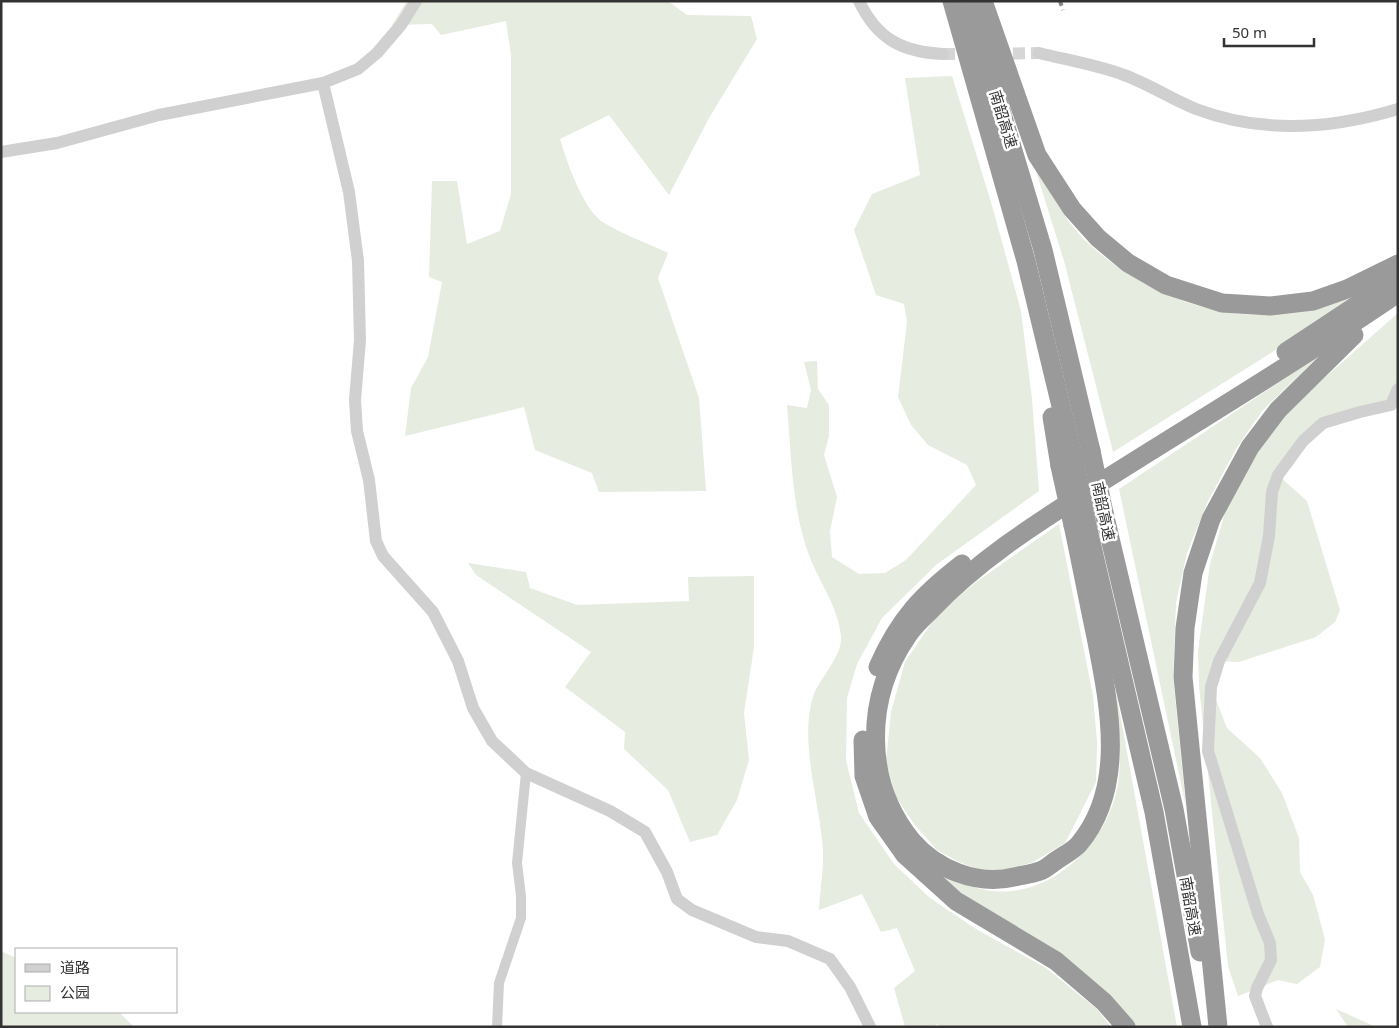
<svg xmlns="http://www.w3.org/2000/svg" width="1399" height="1028" font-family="'Noto Sans','Noto Sans SC',sans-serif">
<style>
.green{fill:#e6ecdf}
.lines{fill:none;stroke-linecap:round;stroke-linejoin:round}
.tertiary-tunnel{stroke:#d6d6d6;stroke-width:12;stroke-dasharray:12 6;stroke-linecap:butt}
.minor{stroke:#d0d0d0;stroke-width:10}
.tertiary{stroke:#d0d0d0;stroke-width:12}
.motorway{stroke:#9a9a9a;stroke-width:19}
.rail{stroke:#888;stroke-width:4;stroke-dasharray:5 4;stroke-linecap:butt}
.motorway-bridge{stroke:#9a9a9a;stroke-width:19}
.labels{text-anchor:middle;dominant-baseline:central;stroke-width:5;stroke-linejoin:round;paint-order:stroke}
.street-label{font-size:15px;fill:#333;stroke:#fff}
</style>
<rect width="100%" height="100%" fill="#fff"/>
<!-- green -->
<g class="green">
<path d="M407 1H668L687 15 751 16 757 39 709 118 669 195 609 115 560 139C567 162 583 210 604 223 624 235 647 243 668 253L658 278 699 398 706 491 599 492 592 473 535 450 524 407 405 436 411 388 428 357 442 282 429 277 432 181H457L467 244 500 231 511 194V55L506 21 441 35 432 24 392 25Z"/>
<path d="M952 76 991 202 1021 311 1032 399 1039 491 936 565 882 618 857 664 847 698 846 760 859 813 894 864 930 898 976 929 1046 968 1098 1010 1111 1027H940L937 1024 933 1027H905L894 988 915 971 897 928 881 932 862 894 819 910C820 890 824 868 823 849 820 803 798 739 814 694 820 678 843 655 841 636 838 606 819 582 809 555 792 511 791 452 787 405L807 408 811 390 804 362 817 361 818 389 829 405V436L824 455 837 497 830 531 832 557 859 574 885 573 906 560 976 485 967 465 928 445 911 425 898 397 907 322 904 304 876 295 854 230 872 194 920 175 905 78Z"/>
<path d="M1035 168C1049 189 1063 217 1080 235 1128 285 1212 324 1283 313 1312 309 1343 297 1371 290L1113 452 1064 261Z"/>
<polygon points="1398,313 1398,389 1394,402 1323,423 1278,475 1307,501 1340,610 1335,622 1316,637 1239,662 1219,661 1211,687 1227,728 1260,758 1282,793 1299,838 1300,872 1313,895 1325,939 1320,967 1297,984 1278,980 1238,996 1228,966 1199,686 1198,651 1210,564 1227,506 1261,442 1296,403"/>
<polygon points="1320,355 1262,411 1236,449 1208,501 1187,553 1176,603 1173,677 1186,807 1119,489"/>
<polygon points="1059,524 1093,696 1097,742 1096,782 1065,843 1033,862 1011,869 983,871 959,862 937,850 914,824 896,797 886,761 891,712 905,662 937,615 976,582"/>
<polygon points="468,563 526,572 530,588 577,605 689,601 688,577 754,576 754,647 744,713 749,760 737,800 717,835 690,842 668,790 624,749 625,732 565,687 591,652 476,575"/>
<path d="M1116 692 1177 1027H1135L913 855C935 869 955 883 981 889 1043 904 1101 851 1116 794 1124 763 1117 724 1116 692Z"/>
<polygon points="1,951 16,958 16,1012 119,1012 134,1027 1,1027"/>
<polygon points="1336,1009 1376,1027 1348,1027"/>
</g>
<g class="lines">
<!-- tertiary-tunnel -->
<g class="tertiary-tunnel">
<polyline points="943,54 973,54"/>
<polyline points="995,54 1039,53"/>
</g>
<!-- minor -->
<polyline class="minor" points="497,1027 499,983 521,918 521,896 517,863 526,773"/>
<!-- tertiary -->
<g class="tertiary">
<path d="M859 1C877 39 902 52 943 54"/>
<path d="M1039 53C1067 60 1097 65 1124 75 1149 84 1171 99 1196 109 1262 134 1332 129 1398 109"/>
<polyline points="323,83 349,192 358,261 360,340 355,400 357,431 369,480 376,541 383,556 433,612 458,661 473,708 492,741 526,773 610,811 645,832 667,872 677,899 692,910 756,937 788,941 830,959 850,987 870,1027"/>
<polyline points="1,152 57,143 159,115 323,83 358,69 377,53 401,25 416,1"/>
<polyline points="1267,1027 1255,996 1257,988 1271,960 1270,943 1258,914 1208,751 1211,687 1219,661 1260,583 1269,536 1272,492 1278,475 1303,441 1323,423 1360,412 1391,405 1398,389"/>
</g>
<!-- motorway -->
<g class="motorway">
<polyline points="952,1 1026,261 1074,460"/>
<polyline points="968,1 1043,250 1091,451"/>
<polyline points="983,1 1037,155 1072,209 1098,238 1128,263 1166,285 1222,303 1270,306 1313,301 1347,289 1398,264"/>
<polyline points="1286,352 1398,278"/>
<polyline points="1052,417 1060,466"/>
<polyline points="1104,513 1174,809 1200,952"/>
<polyline points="1086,521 1154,812 1192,1027"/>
<path d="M1073 525C1081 562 1088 600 1096 637 1109 704 1127 787 1079 844 1073 851 1064 855 1057 860 1052 863 1046 869 1040 871 1032 874 1022 875 1014 877 977 886 936 869 912 841 863 781 865 697 908 635 914 626 923 618 931 610 981 557 1042 520 1103 481 1201 419 1302 359 1398 293"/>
<path d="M878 667C899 619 922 595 962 564"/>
<polyline points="863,740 864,776 878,817 905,855 956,901 1056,961 1104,1002 1126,1027"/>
<polyline points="1218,1027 1183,677 1185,628 1193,573 1211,519 1250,447 1278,410 1354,335"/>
</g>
<!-- rail -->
<polyline class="rail" points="1060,1 1063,10"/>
<!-- motorway-bridge -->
<g class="motorway-bridge">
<polyline points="1091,451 1104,513"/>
<polyline points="1074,460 1086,521"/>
<polyline points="1060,466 1073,525"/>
</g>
</g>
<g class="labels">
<!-- street labels -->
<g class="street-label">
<text transform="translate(1004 119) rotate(73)">南韶高速</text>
<text transform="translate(1104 511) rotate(78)">南韶高速</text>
<text transform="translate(1191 906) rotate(80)">南韶高速</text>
</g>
</g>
<!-- border -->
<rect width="1399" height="1028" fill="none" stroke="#333333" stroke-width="5"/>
<!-- legend -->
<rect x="15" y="948" width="162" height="65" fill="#ffffff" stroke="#adadad"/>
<rect x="25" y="964" width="25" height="8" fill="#d0d0d0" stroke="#adadad"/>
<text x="60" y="973" font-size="15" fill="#333333">道路</text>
<rect x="25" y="986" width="25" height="15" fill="#e6ecdf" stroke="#adadad"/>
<text x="60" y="998" font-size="15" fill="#333333">公园</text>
<!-- scale -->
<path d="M1224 38v8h90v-8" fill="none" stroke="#333333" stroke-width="2.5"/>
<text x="1232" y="38" font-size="15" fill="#333333" stroke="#ffffff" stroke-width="4" paint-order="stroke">50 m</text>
</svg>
